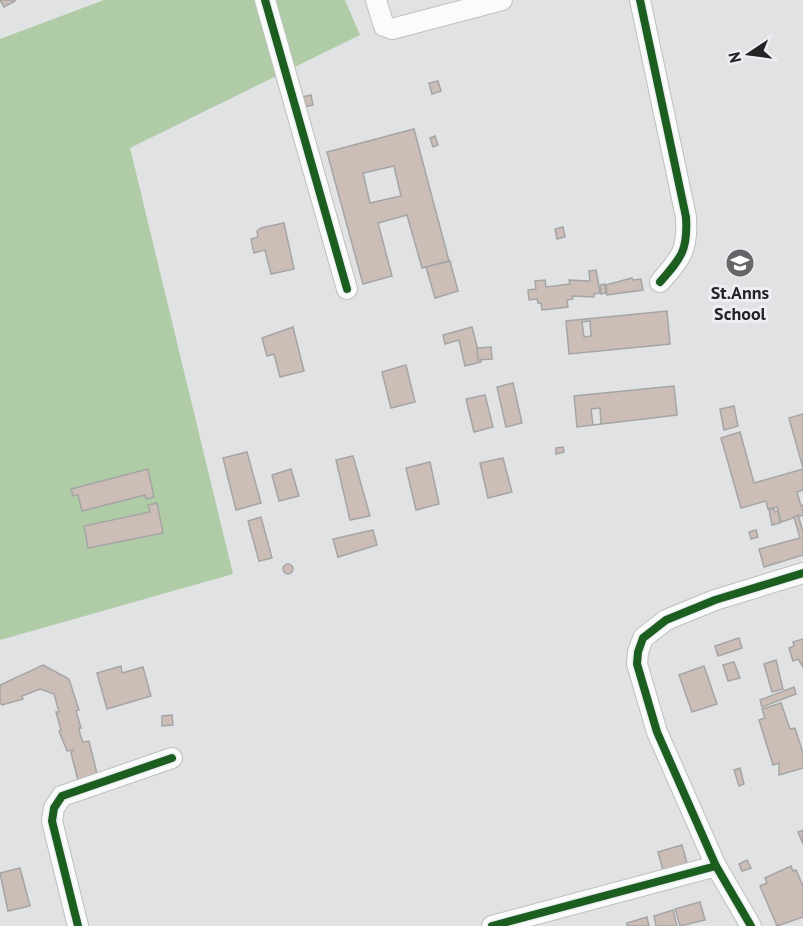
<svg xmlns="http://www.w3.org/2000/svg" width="803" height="926" font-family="'PT Sans',sans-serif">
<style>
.forest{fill:#afcca7}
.building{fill:#ccbdb7;stroke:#a5a5a6;stroke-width:1.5;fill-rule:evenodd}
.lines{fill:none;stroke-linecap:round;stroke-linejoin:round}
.minor-casing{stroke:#bebfbf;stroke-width:22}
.minor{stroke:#fafbfb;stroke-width:20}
.cycleway-casing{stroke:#edeff2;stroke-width:11}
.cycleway{stroke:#1b5e20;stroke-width:8}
.labels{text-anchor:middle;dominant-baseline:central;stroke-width:6;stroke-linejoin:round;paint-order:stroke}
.poi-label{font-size:18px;font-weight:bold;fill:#242426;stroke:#edeff2}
</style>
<rect width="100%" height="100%" fill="#e1e2e4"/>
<!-- forest -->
<polygon class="forest" points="104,0 345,0 360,35 130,148 233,574 0,640 0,39"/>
<!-- building -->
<g class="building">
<polygon points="0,0 15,0 15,1 4,7"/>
<polygon points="438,81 441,91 432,94 429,83"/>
<polygon points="311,95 313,105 304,107 302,97"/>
<path d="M414 129 449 261 422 268 407 215 378 223 392 276 363 284 327 152ZM394 166 401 196 370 203 363 173Z"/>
<polygon points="435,136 438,145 433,147 430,138"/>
<polygon points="284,223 294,269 271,274 265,250 254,253 251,239 258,237 257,231 261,228"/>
<polygon points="563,227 565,237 557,239 555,229"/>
<polygon points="450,261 458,291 435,298 426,267"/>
<polygon points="596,270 600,293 594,294 594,297 572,296 573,299 567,300 568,307 542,310 541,303 538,303 537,299 529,300 528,290 536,289 535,281 545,280 546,287 570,284 569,280 590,281 589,271"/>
<polygon points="632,278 633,280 641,279 643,290 607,295 606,285"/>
<polygon points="605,284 606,293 601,294 600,285"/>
<path d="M667 311 670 344 569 354 566 321ZM590 321 591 336 584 337 582 322Z"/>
<polygon points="293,327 304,371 280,377 274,354 267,356 262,338"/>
<polygon points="472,327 481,362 465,366 459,340 445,344 443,335"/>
<polygon points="491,347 492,359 478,360 477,348"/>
<polygon points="406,365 415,402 391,408 382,372"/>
<polygon points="513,383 522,423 506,427 497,387"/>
<path d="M674 386 677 415 577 427 574 396ZM600 408 601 424 593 425 591 409Z"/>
<polygon points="485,395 493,427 474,432 466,399"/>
<polygon points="734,406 738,426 724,430 720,409"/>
<polygon points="803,414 803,468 789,418"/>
<polygon points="740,432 754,483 803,469 803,490 797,492 801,506 803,505 803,515 781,522 777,507 768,509 766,501 741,508 721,438"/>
<polygon points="563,447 564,452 556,454 556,448"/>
<polygon points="247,452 261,503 236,510 223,458"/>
<polygon points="353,456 370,516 350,520 336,460"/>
<polygon points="503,458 512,492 488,498 480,463"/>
<polygon points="430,462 439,504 416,510 406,468"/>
<polygon points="148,469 154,497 146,499 145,495 82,511 78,495 73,496 71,489"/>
<polygon points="291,469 299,496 279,501 272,475"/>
<polygon points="157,503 163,533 88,548 84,526 150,512 148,505"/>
<polygon points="774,509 775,512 778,511 780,523 772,525 769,510"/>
<polygon points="798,515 803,532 803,555 764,567 759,549 800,538 794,517"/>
<polygon points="261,517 272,558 259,561 248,521"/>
<polygon points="373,530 377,545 338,557 333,539"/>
<polygon points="756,530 758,537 751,539 749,532"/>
<circle cx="288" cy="569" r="5"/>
<polygon points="739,638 742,648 718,656 715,646"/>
<polygon points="803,639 803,667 798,659 793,661 789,648 794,646 793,642"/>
<polygon points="776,660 783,689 772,692 764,664"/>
<polygon points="734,662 740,678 728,681 723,665"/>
<polygon points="43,665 69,679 79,710 76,711 81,728 79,728 80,734 83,742 89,741 98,778 79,784 71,753 73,750 67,751 59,731 61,730 56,712 59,712 54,694 40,689 22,696 23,699 2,705 0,703 0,685"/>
<polygon points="121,666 122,673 143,667 151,696 107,709 97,673"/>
<polygon points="704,666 717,704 692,712 679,675"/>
<polygon points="794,687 796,694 762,707 760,700"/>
<polygon points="781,703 790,729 795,728 803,753 803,768 779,775 779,763 773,765 759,720 765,718 762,709"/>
<polygon points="172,715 173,725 162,726 162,716"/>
<polygon points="740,768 744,784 739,786 734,770"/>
<polygon points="803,830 803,844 798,832"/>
<polygon points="682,845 688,867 664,874 658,852"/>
<polygon points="747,860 751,868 742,871 739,864"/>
<polygon points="791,866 793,871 796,870 803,886 803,917 777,926 760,886 767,883 765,878"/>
<polygon points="20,868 30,906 8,911 0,873"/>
<polygon points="700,902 705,920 680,926 675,909"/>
<polygon points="673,910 677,926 656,926 654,916"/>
<polygon points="647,917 649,926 627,926 627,923"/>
</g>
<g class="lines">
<!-- minor casing -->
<g class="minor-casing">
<g id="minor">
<polyline points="265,0 347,289"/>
<polyline points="376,0 384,26 392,29 502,0"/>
<path d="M640 0 686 217C688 250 682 257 660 282"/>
<polyline points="78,926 52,821 54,808 62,796 172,758"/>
<polyline points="492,926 716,866"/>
<polyline points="751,926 716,866 657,732 637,664 638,652 643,638 666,620 715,600 803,573"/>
</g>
</g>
<!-- minor -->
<use href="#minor" class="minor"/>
<!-- cycleway casing -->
<g class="cycleway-casing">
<g id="cycleway">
<polyline points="265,0 347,289"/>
<path d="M640 0 686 217C688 250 682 257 660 282"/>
<polyline points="78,926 52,821 54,808 62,796 172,758"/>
<polyline points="492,926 716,866"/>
<polyline points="751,926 716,866 657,732 637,664 638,652 643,638 666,620 715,600 803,573"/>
</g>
</g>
<!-- cycleway -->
<use href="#cycleway" class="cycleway"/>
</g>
<!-- icons -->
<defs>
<g id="school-disc" transform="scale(1.5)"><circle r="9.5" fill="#666668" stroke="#edeff2"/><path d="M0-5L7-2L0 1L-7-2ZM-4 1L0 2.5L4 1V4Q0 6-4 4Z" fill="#fff"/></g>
</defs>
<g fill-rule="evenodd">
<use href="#school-disc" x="740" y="263"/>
</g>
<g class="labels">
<!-- poi labels -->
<g class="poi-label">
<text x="740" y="292">St.Anns<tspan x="740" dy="21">School</tspan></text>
</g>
</g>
<!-- north arrow -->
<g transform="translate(749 54) rotate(257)" stroke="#edeff2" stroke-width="4.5" paint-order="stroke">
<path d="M0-4.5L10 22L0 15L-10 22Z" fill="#242426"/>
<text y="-9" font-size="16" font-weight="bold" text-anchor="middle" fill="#242426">N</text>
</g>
</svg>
